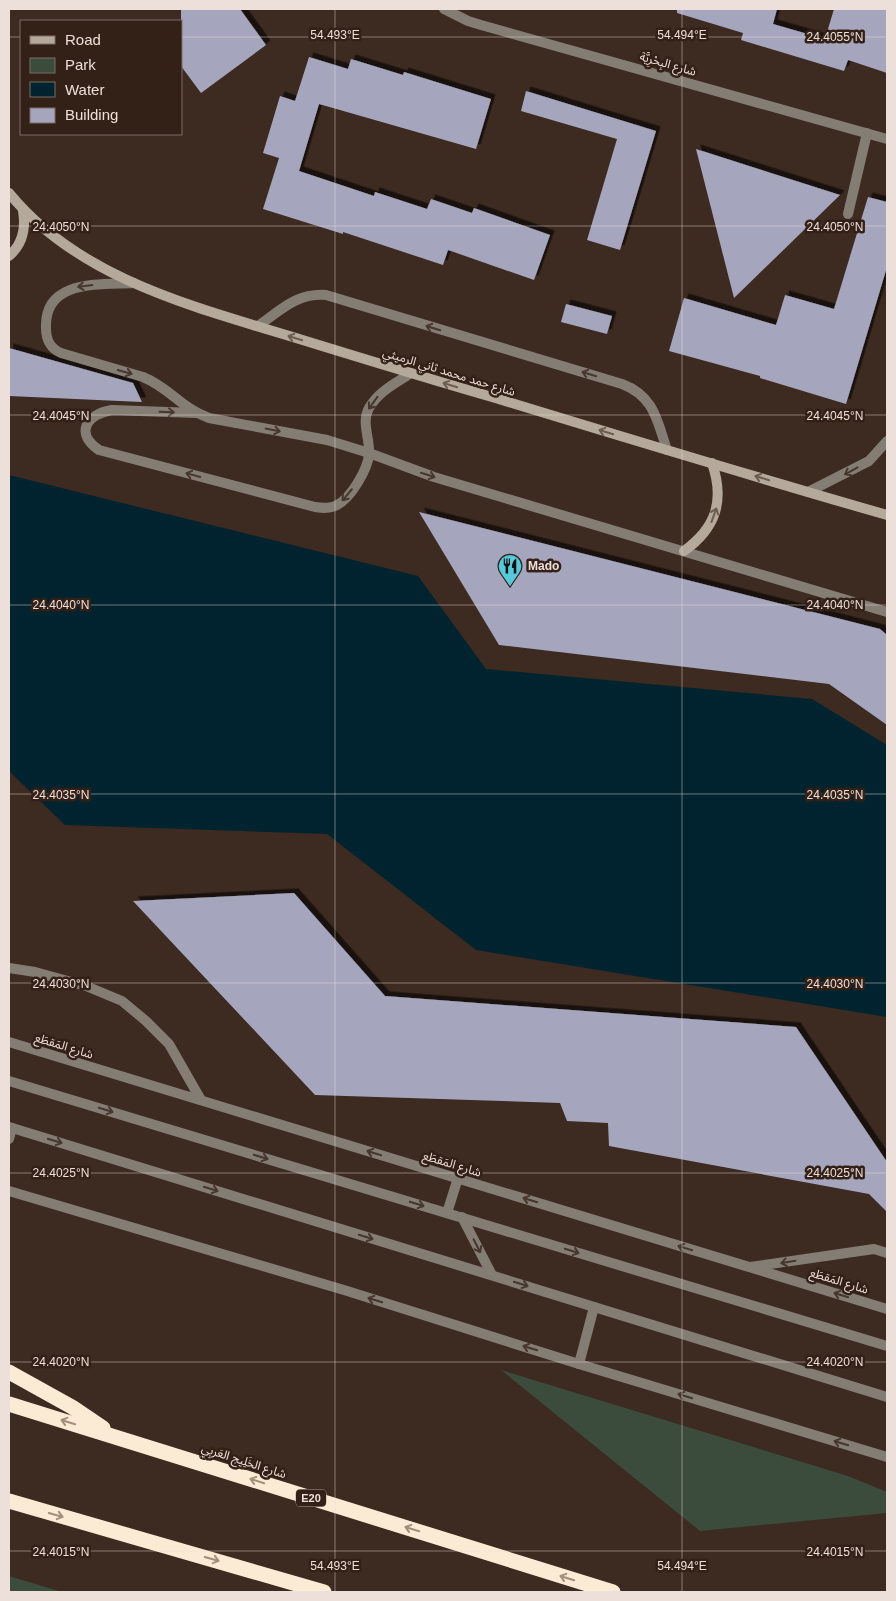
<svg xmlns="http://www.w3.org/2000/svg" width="896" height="1601" font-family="Helvetica,'Noto Sans Arabic',sans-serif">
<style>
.green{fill:#3b4c3d}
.water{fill:#00242f}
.building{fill:#a5a6bd;filter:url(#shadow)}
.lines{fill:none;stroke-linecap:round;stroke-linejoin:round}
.service{stroke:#847d74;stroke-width:10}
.minor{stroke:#847d74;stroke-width:10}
.tertiary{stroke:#847d74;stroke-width:10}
.secondary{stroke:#b4a99b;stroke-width:10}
.motorway{stroke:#fbead4;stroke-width:15}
.oneway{stroke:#47372e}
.oneway2{stroke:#6d5e52}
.oneway3{stroke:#a18f7e}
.ticks{fill:none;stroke:#eddfd9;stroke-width:1;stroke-opacity:0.45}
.labels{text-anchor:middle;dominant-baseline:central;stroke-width:5;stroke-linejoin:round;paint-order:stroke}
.shield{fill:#332016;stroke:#b5a69e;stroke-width:1}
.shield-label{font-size:11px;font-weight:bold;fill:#eddfd9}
.street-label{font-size:12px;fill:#eddfd9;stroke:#332016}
.poi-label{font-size:12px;font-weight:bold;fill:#eddfd9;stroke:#332016;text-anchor:start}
.ticks-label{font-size:12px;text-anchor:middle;fill:#eddfd9;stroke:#332016;stroke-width:5;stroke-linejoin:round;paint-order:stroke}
</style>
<defs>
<filter id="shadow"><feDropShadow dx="4.5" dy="-4.5" stdDeviation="0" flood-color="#0009"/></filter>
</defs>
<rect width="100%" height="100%" fill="#3d2a20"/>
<!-- green -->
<g class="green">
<polygon points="501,1370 848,1476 887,1492 887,1513 700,1531"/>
<polygon points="9,1576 62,1592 9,1592"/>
</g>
<!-- water -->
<polygon class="water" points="9,475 418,576 486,669 812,699 887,745 887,1017 476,950 327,834 65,825 9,771"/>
<!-- building -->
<g class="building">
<polygon points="181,9 240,9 266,45 201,93 181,66"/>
<polygon points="677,9 777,9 773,24 825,39 834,9 887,9 887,73 848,60 844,71 741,40 743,33 677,13"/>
<polygon points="309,57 348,69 351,59 403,75 404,72 491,99 476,149 319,104 299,171 374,196 375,192 427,209 431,199 472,213 474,208 550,235 534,280 448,250 443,265 343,232 343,234 263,209 279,158 263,153 280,96 295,101"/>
<polygon points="526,91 656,131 620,250 587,240 617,139 521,111"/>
<polygon points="696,149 840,195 734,298"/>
<polygon points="868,197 887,202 887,267 846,404 760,378 760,376 669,351 684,298 776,325 785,295 834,309"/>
<polygon points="566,304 612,316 607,334 561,322"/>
<polygon points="9,348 133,383 142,402 9,396"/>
<polygon points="419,512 880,629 887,635 887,725 829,684 499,645"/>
<polygon points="294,893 385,996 796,1027 887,1162 887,1212 869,1194 609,1146 608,1123 567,1121 560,1103 315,1095 133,901"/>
</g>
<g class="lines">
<!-- service -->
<g class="service">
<path d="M258 326C281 310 296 293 326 295L622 384C654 396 657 420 667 450"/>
<path d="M196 413 112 410C87 414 74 433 99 450L315 507C322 508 330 509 337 505 351 498 368 469 369 454 370 438 361 422 369 408 379 391 396 383 411 373"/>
<polyline points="9,968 35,972 86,986 122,1001 146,1021 169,1044 201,1100"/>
<polyline points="9,1127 887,1397"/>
<polyline points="9,1139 12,1128"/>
<polyline points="9,1191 344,1290 579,1364 887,1457"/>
<polyline points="750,1267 874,1249 887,1253"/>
<polyline points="579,1364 594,1307"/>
</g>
<!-- minor -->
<g class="minor">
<polyline points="444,9 468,21 481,25 887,139"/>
<polyline points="848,214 867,133"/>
<path d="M134 283C100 285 44 279 46 328 46 340 50 348 61 353L143 377C170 388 181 408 209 418L327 440 369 453 434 477 887 612"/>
</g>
<!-- tertiary -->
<g class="tertiary">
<polyline points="808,492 869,461 887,441"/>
<polyline points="9,1042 887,1309"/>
<polyline points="9,1081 887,1346"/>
<polyline points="447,1213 458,1178"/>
<polyline points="462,1217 492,1275"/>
</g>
<!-- secondary -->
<g class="secondary">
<path d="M9 193C79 279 195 307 296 338 361 358 426 378 492 397 623 437 755 477 887 515"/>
<path d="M9 256C23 244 26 229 23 211"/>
<path d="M684 551C716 528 725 501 712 463"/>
</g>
<!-- motorway -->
<g class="motorway">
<polyline points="9,1372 72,1407 103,1428"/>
<polyline points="9,1404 613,1592"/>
<polyline points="9,1501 324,1592"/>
</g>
</g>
<!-- one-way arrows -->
<defs><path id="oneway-shaft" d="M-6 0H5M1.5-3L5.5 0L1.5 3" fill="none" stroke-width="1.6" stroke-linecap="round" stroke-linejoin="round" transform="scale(1.25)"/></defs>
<g class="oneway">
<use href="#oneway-shaft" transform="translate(85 286) rotate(173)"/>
<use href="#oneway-shaft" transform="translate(433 328) rotate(-163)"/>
<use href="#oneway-shaft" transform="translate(125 372) rotate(16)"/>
<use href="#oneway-shaft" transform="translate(589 374) rotate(-163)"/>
<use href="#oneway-shaft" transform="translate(373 403) rotate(126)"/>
<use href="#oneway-shaft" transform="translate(167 412) rotate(2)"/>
<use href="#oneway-shaft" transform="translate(273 430) rotate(11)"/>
<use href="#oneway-shaft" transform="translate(851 471) rotate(151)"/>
<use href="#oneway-shaft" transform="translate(193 475) rotate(-165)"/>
<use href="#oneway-shaft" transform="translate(428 475) rotate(17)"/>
<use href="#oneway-shaft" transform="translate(347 495) rotate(130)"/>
<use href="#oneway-shaft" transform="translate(106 1110) rotate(17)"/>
<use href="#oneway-shaft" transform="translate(55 1141) rotate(17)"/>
<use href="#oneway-shaft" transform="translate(374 1153) rotate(-163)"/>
<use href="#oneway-shaft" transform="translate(261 1157) rotate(17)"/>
<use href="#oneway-shaft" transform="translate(211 1189) rotate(17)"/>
<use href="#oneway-shaft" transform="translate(530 1200) rotate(-163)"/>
<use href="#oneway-shaft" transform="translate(417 1204) rotate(17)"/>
<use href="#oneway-shaft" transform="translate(366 1237) rotate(17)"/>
<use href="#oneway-shaft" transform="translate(477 1246) rotate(63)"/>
<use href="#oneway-shaft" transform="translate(685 1248) rotate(-163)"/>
<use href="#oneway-shaft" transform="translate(572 1251) rotate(17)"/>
<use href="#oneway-shaft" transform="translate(788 1262) rotate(171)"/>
<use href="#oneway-shaft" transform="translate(521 1284) rotate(17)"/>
<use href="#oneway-shaft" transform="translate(841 1295) rotate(-163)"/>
<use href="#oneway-shaft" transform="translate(375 1300) rotate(-163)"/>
<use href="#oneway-shaft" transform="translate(530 1348) rotate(-163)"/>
<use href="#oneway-shaft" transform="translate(685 1396) rotate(-163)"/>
<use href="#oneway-shaft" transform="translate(841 1443) rotate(-163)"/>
</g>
<g class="oneway2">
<use href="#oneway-shaft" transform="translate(295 338) rotate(-163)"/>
<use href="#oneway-shaft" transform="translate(450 385) rotate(-163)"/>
<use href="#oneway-shaft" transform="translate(606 432) rotate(-163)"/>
<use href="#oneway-shaft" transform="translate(762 478) rotate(-163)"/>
<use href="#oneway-shaft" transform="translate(714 515) rotate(-70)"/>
</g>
<g class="oneway3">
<use href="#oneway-shaft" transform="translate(68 1422) rotate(-163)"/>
<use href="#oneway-shaft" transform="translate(257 1481) rotate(-162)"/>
<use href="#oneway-shaft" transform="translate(56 1515) rotate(16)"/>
<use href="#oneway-shaft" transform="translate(412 1529) rotate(-163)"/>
<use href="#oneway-shaft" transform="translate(212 1559) rotate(16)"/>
<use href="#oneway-shaft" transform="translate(567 1578) rotate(-163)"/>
</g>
<!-- ticks -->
<path class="ticks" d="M335 9V1592M682 9V1592M9 37H21M181 37H887M9 226H887M9 415H887M9 605H887M9 794H887M9 983H887M9 1173H887M9 1362H887M9 1551H887"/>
<!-- icons -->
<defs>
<g id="restaurant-pin" transform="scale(1.25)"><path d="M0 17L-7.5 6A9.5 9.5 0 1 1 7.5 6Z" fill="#53cbdb" stroke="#332016"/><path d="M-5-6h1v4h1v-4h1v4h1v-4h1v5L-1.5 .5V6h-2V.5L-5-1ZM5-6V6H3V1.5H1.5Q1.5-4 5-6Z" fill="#111"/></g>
</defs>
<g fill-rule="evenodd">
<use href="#restaurant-pin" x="510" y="566"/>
</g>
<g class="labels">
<!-- shield labels -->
<rect class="shield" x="296" y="1489.5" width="30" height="17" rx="4"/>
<g class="shield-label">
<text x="311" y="1498">E20</text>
</g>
<!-- street labels -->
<g class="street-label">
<text transform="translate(668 64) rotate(16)">شارع البِحْرِيَّة</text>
<text transform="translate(449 372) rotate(17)">شارع حمد محمد ثاني الرميثي</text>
<text transform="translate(64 1046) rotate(17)">شارع المَقطَع</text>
<text transform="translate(452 1164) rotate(17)">شارع المَقطَع</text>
<text transform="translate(839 1281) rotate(17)">شارع المَقطَع</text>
<text transform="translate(244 1461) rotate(18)">شارع الخَلِيج العَربِي</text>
</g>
<!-- poi labels -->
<g class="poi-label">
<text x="528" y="566">Mado</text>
</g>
</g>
<g class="ticks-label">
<text x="335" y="39">54.493°E</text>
<text x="682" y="39">54.494°E</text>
<text x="835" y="41">24.4055°N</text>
<text x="61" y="231">24.4050°N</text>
<text x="835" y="231">24.4050°N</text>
<text x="61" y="420">24.4045°N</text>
<text x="835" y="420">24.4045°N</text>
<text x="61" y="609">24.4040°N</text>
<text x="835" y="609">24.4040°N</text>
<text x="61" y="799">24.4035°N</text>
<text x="835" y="799">24.4035°N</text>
<text x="61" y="988">24.4030°N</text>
<text x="835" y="988">24.4030°N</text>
<text x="61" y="1177">24.4025°N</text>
<text x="835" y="1177">24.4025°N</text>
<text x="61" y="1366">24.4020°N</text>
<text x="835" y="1366">24.4020°N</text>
<text x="61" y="1556">24.4015°N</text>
<text x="835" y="1556">24.4015°N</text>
<text x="335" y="1570">54.493°E</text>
<text x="682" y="1570">54.494°E</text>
</g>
<!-- border -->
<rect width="896" height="1601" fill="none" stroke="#eddfd9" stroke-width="20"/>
<!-- legend -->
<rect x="20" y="20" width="162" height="115" fill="#332016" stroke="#7d6c64"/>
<rect x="30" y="36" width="25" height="8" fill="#b4a99b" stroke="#7d6c64"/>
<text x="65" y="45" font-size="15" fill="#eddfd9">Road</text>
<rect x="30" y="58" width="25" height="15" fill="#3b4c3d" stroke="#7d6c64"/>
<text x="65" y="70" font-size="15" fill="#eddfd9">Park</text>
<rect x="30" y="82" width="25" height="15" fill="#00242f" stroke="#7d6c64"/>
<text x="65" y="95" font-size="15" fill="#eddfd9">Water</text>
<rect x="30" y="108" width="25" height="15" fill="#a5a6bd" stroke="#7d6c64"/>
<text x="65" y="120" font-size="15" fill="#eddfd9">Building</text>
</svg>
